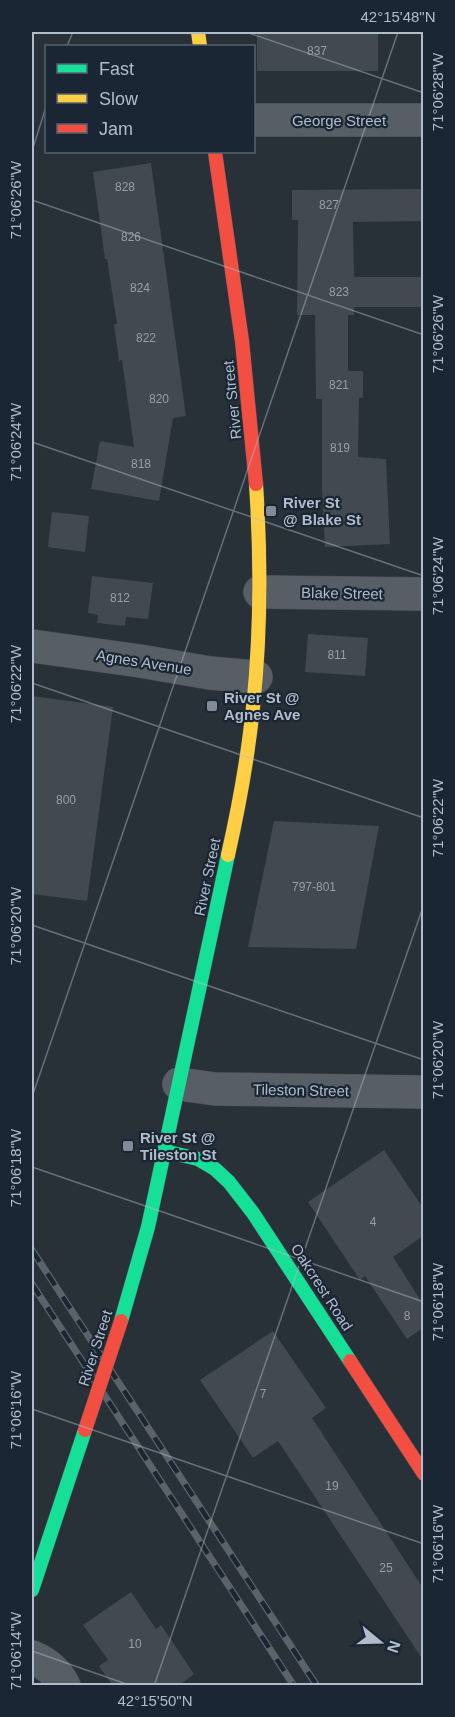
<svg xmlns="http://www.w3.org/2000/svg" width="455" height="1717" font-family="Arial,sans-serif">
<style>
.building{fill:#424950}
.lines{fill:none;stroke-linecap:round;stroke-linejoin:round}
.street-casing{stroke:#474c53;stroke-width:34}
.fast-casing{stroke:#474c53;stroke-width:15}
.slow-casing{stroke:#474c53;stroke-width:15}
.jam-casing{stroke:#474c53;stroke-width:15}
.street{stroke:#585e66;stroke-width:33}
.fast{stroke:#16e098;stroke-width:14}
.slow{stroke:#ffcf43;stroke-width:14}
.jam{stroke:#f24e42;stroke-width:14}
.rail-casing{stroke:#5c626a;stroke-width:7}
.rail{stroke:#1b2634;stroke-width:4.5;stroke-dasharray:14;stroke-linecap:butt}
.jam-bridge-casing{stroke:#474c53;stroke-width:15;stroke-linecap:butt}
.jam-bridge{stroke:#f24e42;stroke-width:14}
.ticks{fill:none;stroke:#b1bcca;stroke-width:1.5;stroke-opacity:0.45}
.poi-dot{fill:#818b97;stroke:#1b2634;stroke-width:2}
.labels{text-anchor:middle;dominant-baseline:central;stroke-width:4.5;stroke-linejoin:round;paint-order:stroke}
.number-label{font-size:12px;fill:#959fac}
.street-label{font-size:15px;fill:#b1bcca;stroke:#1b2634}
.poi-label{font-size:15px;font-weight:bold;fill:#b1bcca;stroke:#1b2634;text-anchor:start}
.neatline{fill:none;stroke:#b1bcca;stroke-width:2}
.ticks-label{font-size:15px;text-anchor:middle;fill:#b1bcca}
</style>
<rect width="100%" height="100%" fill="#283038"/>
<!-- building -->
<g class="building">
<rect x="257" y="32" width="121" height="39"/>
<polygon points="151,163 186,416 173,418 159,501 91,489 100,441 134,447 122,360 119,361 114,324 117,324 107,259 105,259 93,172"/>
<polygon points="423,189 423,221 353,222 354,277 423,277 423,307 354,307 354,315 348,315 348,371 363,371 363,398 359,398 358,457 386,459 390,544 325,547 322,490 322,399 316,399 315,315 297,315 298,220 292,220 292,190"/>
<polygon points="52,512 89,516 85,552 48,547"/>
<polygon points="92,576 153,583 148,619 126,617 125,626 97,623 98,615 88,613"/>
<polygon points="308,634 368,638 365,676 305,672"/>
<polygon points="32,696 113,707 87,901 32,894"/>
<polygon points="274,821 379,826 356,949 248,947"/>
<polygon points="384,1150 423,1208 423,1236 393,1257 423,1304 423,1328 407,1339 365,1276 360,1280 308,1202"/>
<polygon points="273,1331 326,1408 312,1418 423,1588 423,1660 278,1441 253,1458 200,1380"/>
<polygon points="131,1592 156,1629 161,1625 194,1674 178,1686 113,1686 99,1666 108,1660 83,1625"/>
</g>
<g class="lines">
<!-- street casing -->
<g class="street-casing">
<g id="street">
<polyline points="254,120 424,120"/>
<polyline points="260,592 424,594"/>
<polyline points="32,646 140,661 210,673 256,677"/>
<polyline points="179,1084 215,1089 424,1092"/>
<path d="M32 1657C46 1663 57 1671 64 1686"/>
</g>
</g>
<!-- fast casing -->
<g class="fast-casing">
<g id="fast">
<polyline points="164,1151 198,1159 215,1169 229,1182 253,1213 350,1361"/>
<polyline points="121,1321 148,1227 228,855"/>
<polyline points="32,1590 85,1430"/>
</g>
</g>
<!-- slow casing -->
<g class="slow-casing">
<g id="slow">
<polyline points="198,32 200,46"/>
<path d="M228 855C239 806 248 757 253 707 261 632 261 558 256 484"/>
</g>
</g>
<!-- jam casing -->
<g class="jam-casing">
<g id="jam">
<polyline points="215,152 242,341 256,484"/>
<polyline points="350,1361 424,1474"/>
</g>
</g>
<!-- street -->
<use href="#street" class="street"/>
<!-- fast -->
<use href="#fast" class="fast"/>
<!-- slow -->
<use href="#slow" class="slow"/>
<!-- jam -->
<use href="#jam" class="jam"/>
<!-- rail casing -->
<g class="rail-casing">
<g id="rail">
<polyline points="32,1250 317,1686"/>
<polyline points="32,1284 294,1686"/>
</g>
</g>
<!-- rail -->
<use href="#rail" class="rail"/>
<!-- jam-bridge casing -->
<g class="jam-bridge-casing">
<polyline id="jam-bridge" points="85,1430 121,1321"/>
</g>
<!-- jam-bridge -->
<use href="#jam-bridge" class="jam-bridge"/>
</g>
<!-- ticks -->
<path class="ticks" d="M246 32 424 93M67 46 73 32M32 151 46 107M32 200 424 335M32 442 424 576M32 683 424 818M32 925 424 1060M32 1097 398 32M32 1167 424 1302M32 1409 424 1544M32 1651 132 1686M154 1686 424 904"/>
<!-- markers -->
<g class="poi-dot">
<rect x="265" y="505" width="12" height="12" rx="3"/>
<rect x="206" y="700" width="12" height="12" rx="3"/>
<rect x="122" y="1140" width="12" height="12" rx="3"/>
</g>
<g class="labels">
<!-- number labels -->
<g class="number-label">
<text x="317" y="51">837</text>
<text x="125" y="187">828</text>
<text x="329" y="205">827</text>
<text x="131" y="237">826</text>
<text x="140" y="288">824</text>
<text x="339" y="292">823</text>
<text x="146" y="338">822</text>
<text x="339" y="385">821</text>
<text x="159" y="399">820</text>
<text x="340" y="448">819</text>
<text x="141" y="464">818</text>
<text x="120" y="598">812</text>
<text x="337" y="655">811</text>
<text x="66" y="800">800</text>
<text x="314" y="887">797-801</text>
<text x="373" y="1222">4</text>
<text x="407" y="1316">8</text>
<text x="263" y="1394">7</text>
<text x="332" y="1486">19</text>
<text x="386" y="1568">25</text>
<text x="135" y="1644">10</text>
</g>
<!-- street labels -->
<g class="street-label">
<text x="339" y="120">George Street</text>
<text transform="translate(232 400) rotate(-96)">River Street</text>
<text transform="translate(342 593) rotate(1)">Blake Street</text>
<text transform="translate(144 662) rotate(9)">Agnes Avenue</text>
<text transform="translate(207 877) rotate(-78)">River Street</text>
<text transform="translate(301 1090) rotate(1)">Tileston Street</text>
<text transform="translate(322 1287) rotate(57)">Oakcrest Road</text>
<text transform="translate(95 1348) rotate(-72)">River Street</text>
</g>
<!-- poi labels -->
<g class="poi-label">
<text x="283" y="502">River St<tspan x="283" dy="17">@ Blake St</tspan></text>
<text x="224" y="697">River St @<tspan x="224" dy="17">Agnes Ave</tspan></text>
<text x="140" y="1137">River St @<tspan x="140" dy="17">Tileston St</tspan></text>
</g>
</g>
<!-- border -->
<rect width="455" height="1717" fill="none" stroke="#1b2634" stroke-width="66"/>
<!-- legend -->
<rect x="45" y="45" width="210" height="108" fill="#1b2634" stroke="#576270" stroke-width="1.5"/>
<rect x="57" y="64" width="30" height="9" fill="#16e098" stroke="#576270" stroke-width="1.5"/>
<text x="99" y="75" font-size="18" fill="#b1bcca">Fast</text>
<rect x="57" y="94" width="30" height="9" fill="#ffcf43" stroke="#576270" stroke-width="1.5"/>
<text x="99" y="105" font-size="18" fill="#b1bcca">Slow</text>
<rect x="57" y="124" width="30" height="9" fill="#f24e42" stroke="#576270" stroke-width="1.5"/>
<text x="99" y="135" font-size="18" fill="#b1bcca">Jam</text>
<!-- north arrow -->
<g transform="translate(380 1642) rotate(109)" stroke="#1b2634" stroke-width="4.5" paint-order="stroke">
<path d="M0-4.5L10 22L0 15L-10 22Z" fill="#b1bcca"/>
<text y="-9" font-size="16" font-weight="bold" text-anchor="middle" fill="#b1bcca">N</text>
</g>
<rect x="33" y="33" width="389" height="1651" class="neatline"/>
<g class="ticks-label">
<text x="398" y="22">42°15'48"N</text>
<text transform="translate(438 92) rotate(-90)" y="5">71°06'28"W</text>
<text transform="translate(16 200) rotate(-90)" y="5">71°06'26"W</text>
<text transform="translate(438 334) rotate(-90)" y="5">71°06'26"W</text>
<text transform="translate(16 442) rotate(-90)" y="5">71°06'24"W</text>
<text transform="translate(438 576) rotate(-90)" y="5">71°06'24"W</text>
<text transform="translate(16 684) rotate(-90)" y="5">71°06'22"W</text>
<text transform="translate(438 818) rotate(-90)" y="5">71°06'22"W</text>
<text transform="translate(16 926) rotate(-90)" y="5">71°06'20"W</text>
<text transform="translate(438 1060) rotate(-90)" y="5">71°06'20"W</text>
<text transform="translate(16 1168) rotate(-90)" y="5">71°06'18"W</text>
<text transform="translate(438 1302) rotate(-90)" y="5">71°06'18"W</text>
<text transform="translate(16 1410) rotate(-90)" y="5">71°06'16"W</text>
<text transform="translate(438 1544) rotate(-90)" y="5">71°06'16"W</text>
<text transform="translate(16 1651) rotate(-90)" y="5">71°06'14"W</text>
<text x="155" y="1706">42°15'50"N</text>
</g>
</svg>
